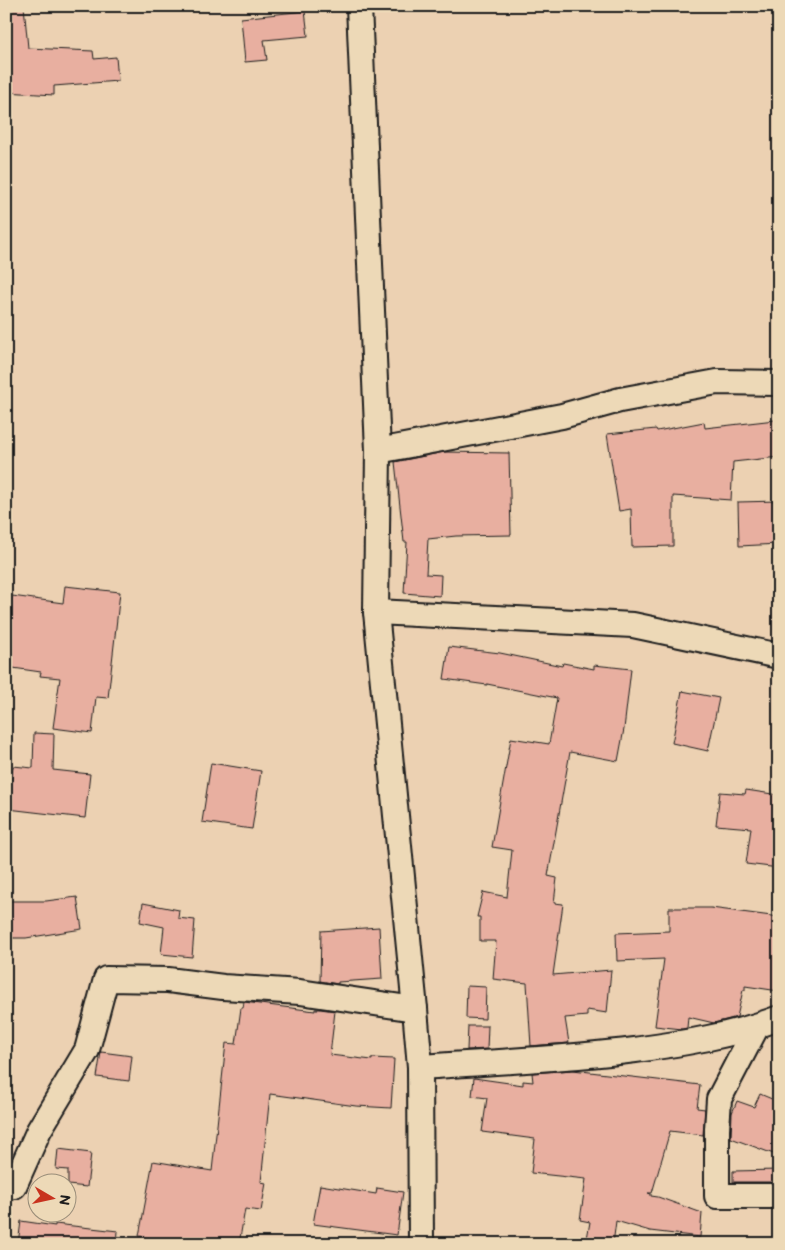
<svg xmlns="http://www.w3.org/2000/svg" width="785" height="1250" font-family="'Balsamiq Sans',sans-serif">
<style>
.building{fill:#e8afa0;stroke:#1c1c1c}
.lines{fill:none;stroke-linecap:round;stroke-linejoin:round}
.minor-casing{stroke:#1c1c1c;stroke-width:28}
.minor{stroke:#edd9b7;stroke-width:24}
</style>
<rect width="100%" height="100%" fill="#ecd1b2"/>
<filter id="ink" filterUnits="userSpaceOnUse"><feTurbulence type="fractalNoise" baseFrequency=".02" numOctaves="2"/><feDisplacementMap in="SourceGraphic" scale="10" xChannelSelector="R" yChannelSelector="G"/><feConvolveMatrix kernelMatrix="1 2 1 2 8 2 1 2 1" color-interpolation-filters="sRGB"/></filter>
<g filter="url(#ink)">
<!-- building -->
<g class="building">
<polygon points="6,6 24,6 28,48 93,51 94,59 116,57 118,81 54,86 54,95 6,92"/>
<polygon points="305,11 308,36 264,40 267,60 245,62 241,18"/>
<polygon points="775,420 779,457 733,462 731,500 673,496 673,546 632,547 631,509 619,511 607,434 656,429 657,431 704,422 705,428"/>
<polygon points="444,452 509,453 511,535 456,536 428,539 426,574 441,575 440,596 404,593 407,542 404,542 395,462"/>
<polygon points="779,501 779,544 739,546 738,502"/>
<polygon points="65,586 120,592 108,698 96,697 92,733 53,728 60,678 40,676 41,672 6,667 6,639 12,596 63,603"/>
<polygon points="449,647 500,653 562,666 563,663 594,669 594,665 631,669 624,729 618,761 570,752 548,876 557,878 554,903 563,904 553,975 611,970 607,1013 587,1010 587,1016 565,1018 569,1043 531,1046 527,983 493,979 496,941 480,941 480,917 477,917 483,892 507,897 512,850 492,847 511,738 549,744 557,698 487,684 487,685 444,679"/>
<polygon points="682,691 719,698 708,751 672,743"/>
<polygon points="34,733 54,734 53,770 90,774 85,818 8,809 13,766 33,768"/>
<polygon points="211,763 261,771 252,829 202,822"/>
<polygon points="746,790 779,795 779,868 746,864 751,828 716,825 720,792 745,794"/>
<polygon points="77,897 82,929 26,938 6,938 6,901 46,901"/>
<polygon points="143,903 179,910 178,918 195,920 192,957 161,954 164,927 140,922"/>
<polygon points="669,908 711,908 779,917 779,991 745,986 745,990 743,990 737,1017 714,1023 688,1017 687,1028 682,1029 655,1026 664,959 617,961 616,933 669,931"/>
<polygon points="379,927 382,979 338,982 338,984 320,981 321,931"/>
<polygon points="467,986 486,987 485,1019 466,1018"/>
<polygon points="244,1002 315,1011 315,1009 320,1009 335,1011 330,1055 372,1060 372,1058 394,1059 391,1108 356,1106 270,1094 261,1182 266,1183 261,1211 245,1209 239,1244 181,1244 139,1236 153,1161 212,1171 226,1043 236,1044 241,1008 243,1008"/>
<polygon points="468,1026 488,1026 487,1049 467,1050"/>
<polygon points="101,1052 132,1056 129,1081 97,1077"/>
<polygon points="573,1070 700,1085 697,1108 705,1109 703,1135 670,1131 652,1193 648,1193 651,1194 651,1196 658,1197 702,1213 700,1237 650,1231 616,1221 613,1244 586,1244 590,1222 580,1220 586,1179 531,1173 535,1139 482,1132 487,1098 472,1096 474,1078 523,1085 523,1081 533,1082 532,1073"/>
<polygon points="760,1094 779,1102 779,1156 731,1138 732,1113 737,1101 754,1107"/>
<polygon points="58,1149 91,1153 87,1187 68,1185 68,1170 56,1169"/>
<polygon points="779,1170 779,1182 733,1182 733,1171"/>
<polygon points="320,1185 376,1194 377,1188 403,1192 397,1235 313,1224"/>
<polygon points="21,1221 55,1226 55,1224 118,1231 117,1244 18,1244"/>
</g>
<g class="lines">
<!-- minor casing -->
<g class="minor-casing">
<g id="minor">
<polyline points="359,6 378,451 376,612 415,1009 420,1067 421,1244"/>
<polyline points="378,451 562,416 620,400 717,382 779,383"/>
<polyline points="376,612 633,625 779,656"/>
<polyline points="757,1026 719,1099 717,1129 717,1196 779,1196"/>
<path d="M420 1067C491 1062 563 1059 635 1050 685 1043 731 1036 779 1018"/>
<polyline points="6,1187 14,1186 39,1130 87,1050 106,979 168,980 223,987 300,992 415,1009"/>
</g>
</g>
<!-- minor -->
<use href="#minor" class="minor"/>
</g>
</g>
<!-- margin -->
<rect width="785" height="1250" fill="none" stroke="#edd9b7" stroke-width="25"/>
<rect x="12" y="12" width="760" height="1225" fill="none" stroke="#1c1c1c" stroke-width="2" filter="url(#ink)"/>
<!-- north arrow -->
<g transform="translate(52 1198) rotate(99)"><circle r="24" fill="#edd9b7" stroke="#998d79"/>
<path d="M0-4L9 19L0 12L-9 19Z" fill="#c8321e"/>
<text y="-8" font-size="14" font-weight="bold" text-anchor="middle" fill="#1c1c1c">N</text>
</g>
</svg>
